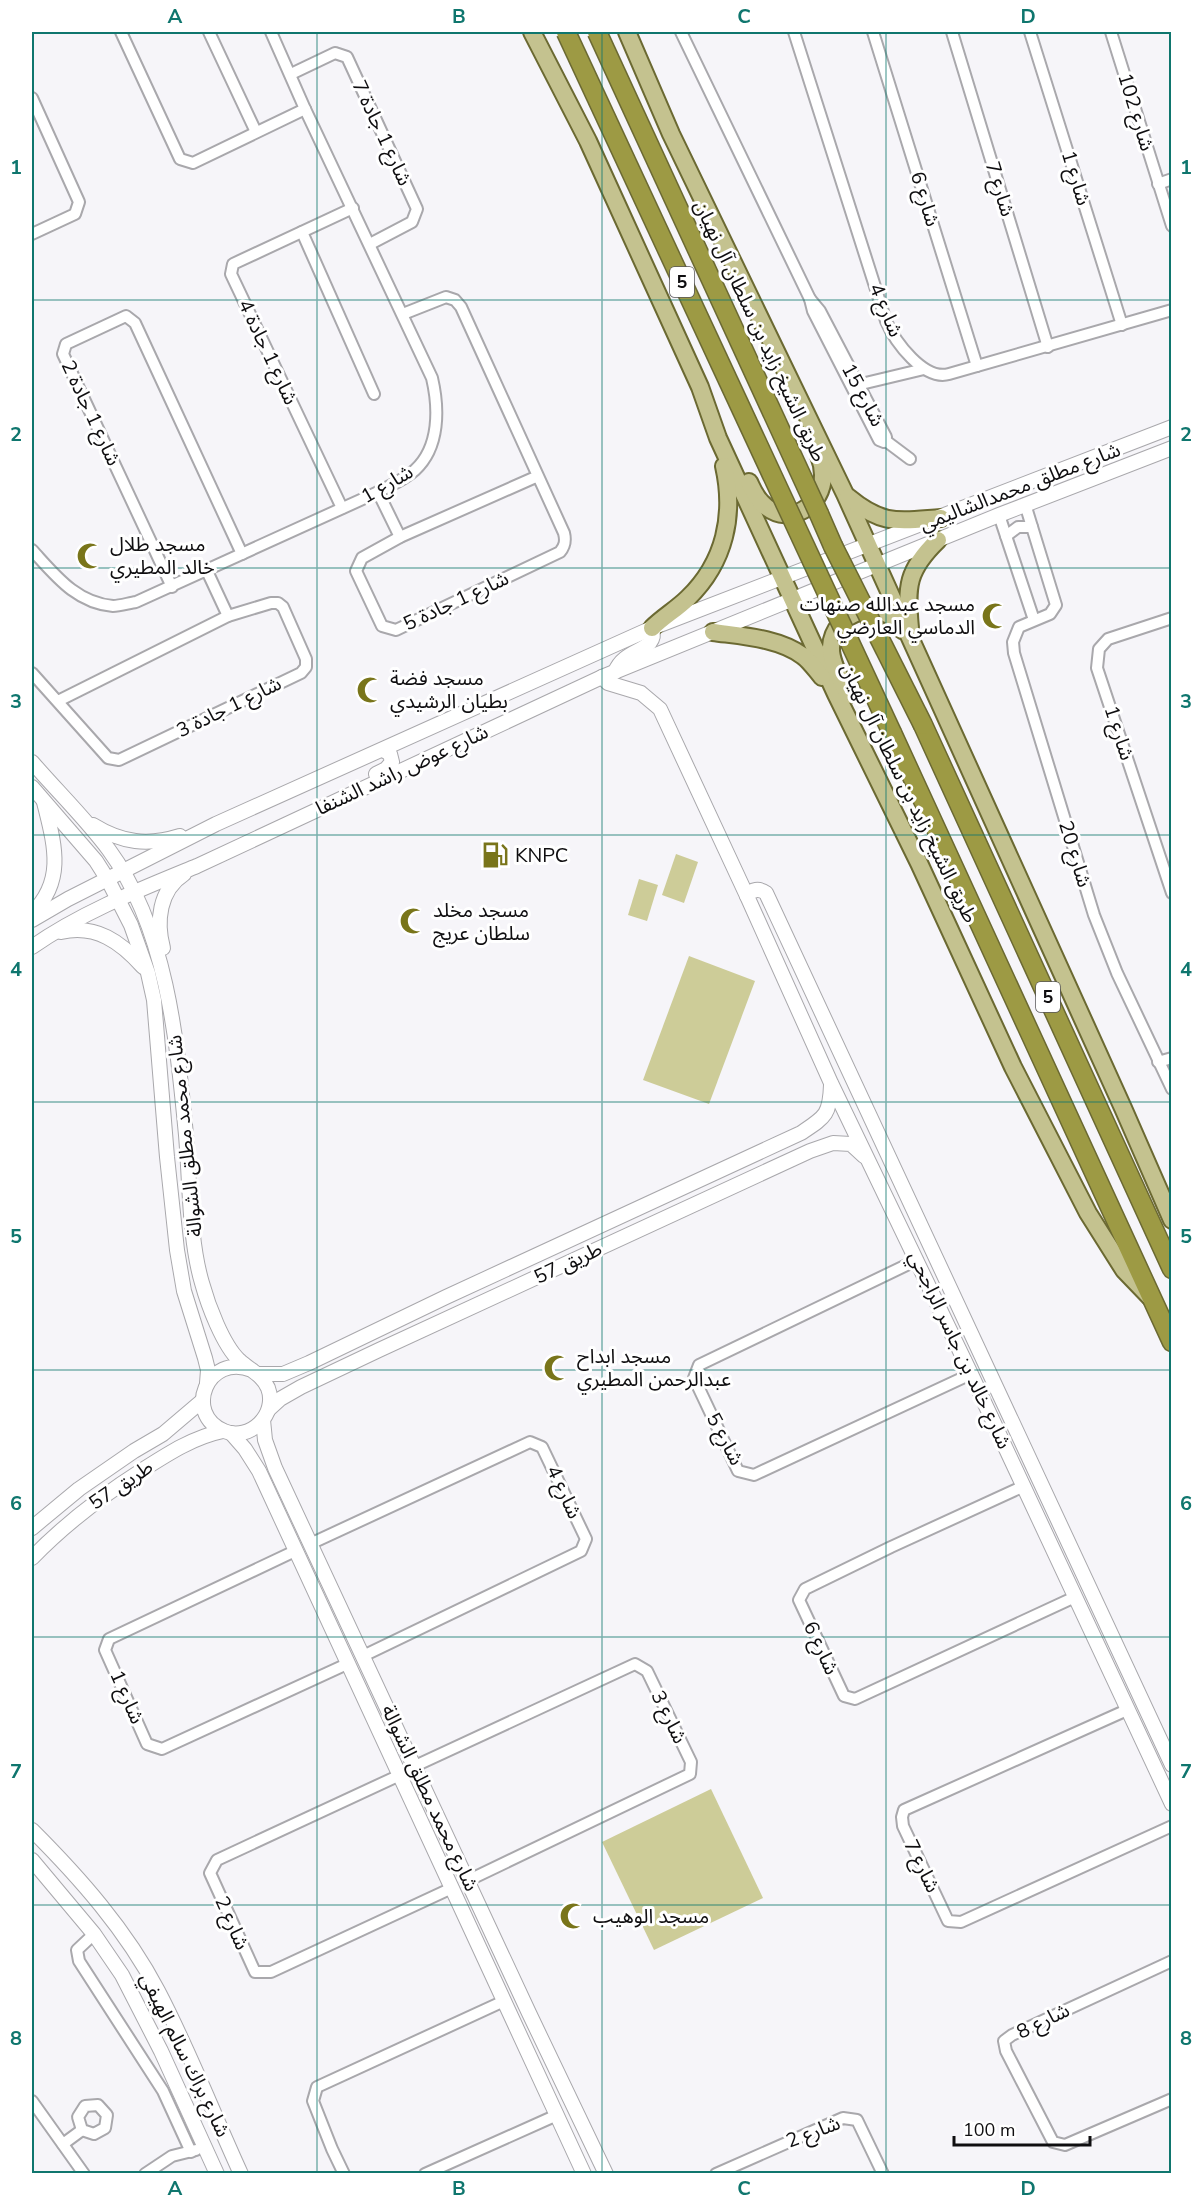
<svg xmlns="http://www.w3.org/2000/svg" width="1203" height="2205" font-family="'Nunito Sans','Noto Sans Arabic',sans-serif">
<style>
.green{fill:#cdcc98}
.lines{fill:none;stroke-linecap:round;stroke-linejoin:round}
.street-casing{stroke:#a9a8ac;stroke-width:14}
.secondary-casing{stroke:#a9a8ac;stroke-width:16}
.primary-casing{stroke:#6b6932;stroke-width:20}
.highway-casing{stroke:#6b6932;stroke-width:21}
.street{stroke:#fff;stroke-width:10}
.secondary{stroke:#fff;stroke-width:14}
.primary{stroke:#c4c28f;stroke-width:16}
.highway{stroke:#9d9a44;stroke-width:18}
.highway-bridge-casing{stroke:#6b6932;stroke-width:21;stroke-linecap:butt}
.highway-bridge{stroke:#9d9a44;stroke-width:18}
.grid{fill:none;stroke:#0f766e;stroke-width:1.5;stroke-opacity:0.55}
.labels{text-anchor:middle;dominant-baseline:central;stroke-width:6;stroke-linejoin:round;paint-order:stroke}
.shield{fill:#fff;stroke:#575658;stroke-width:1.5}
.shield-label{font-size:18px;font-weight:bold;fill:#0f0e10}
.street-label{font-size:20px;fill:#0f0e10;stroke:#fff}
.poi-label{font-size:20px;fill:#0f0e10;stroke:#fff;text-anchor:start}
.neatline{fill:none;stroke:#0f766e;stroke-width:2}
.grid-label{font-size:20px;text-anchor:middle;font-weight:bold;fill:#0f766e}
</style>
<rect width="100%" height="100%" fill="#f6f5f9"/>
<!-- green -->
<g class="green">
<polygon points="676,854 698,862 684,903 662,895"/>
<polygon points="639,879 658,885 647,921 628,915"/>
<polygon points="689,956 755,981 709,1104 643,1080"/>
<polygon points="711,1789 763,1898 654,1950 602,1842"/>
</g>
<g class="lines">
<!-- street casing -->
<g class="street-casing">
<g id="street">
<polyline points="121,32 180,159 193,163 305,109"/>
<polyline points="209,32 256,132"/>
<polyline points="681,32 810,299"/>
<path d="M794 32 886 321C895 342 924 381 949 374L1172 310"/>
<polyline points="873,32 977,366"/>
<polyline points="952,32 1048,347"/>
<polyline points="1030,32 1122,325"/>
<polyline points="1111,32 1172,226"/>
<polyline points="291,74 335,53 347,57 417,209 412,222 370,244"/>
<polyline points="32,98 79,202 75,214 32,234"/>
<polyline points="1158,184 1172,179"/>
<polyline points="302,232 374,394"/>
<polygon points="810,299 820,311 886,437 884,442 879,440 813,311"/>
<path d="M403 314 446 297 455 300 461 307 564 533C566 541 565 546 560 552L396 630 382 626 356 571 362 558 400 537 538 476"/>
<polyline points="857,385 924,369"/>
<polyline points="886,441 910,459"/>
<polyline points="378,492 400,537"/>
<polyline points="1025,504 1056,605 1050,614 1019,627 1013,642 1014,653 1094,915 1117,973 1172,1089"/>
<polyline points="342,508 231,274 233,264 353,208"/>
<polyline points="999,515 1034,620"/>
<polyline points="1006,536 1018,527 1032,527"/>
<path d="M32 550C55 575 76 603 113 606 120 606 129 603 136 602L378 492C391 485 404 480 415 470 440 447 439 408 432 378L305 109 271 32"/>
<polyline points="207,571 228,616"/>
<polyline points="172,587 63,354 66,344 126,316 135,323 242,554"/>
<polyline points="1172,618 1108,639 1099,649 1097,668 1172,893"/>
<polyline points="32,673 108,758 119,760 301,673 306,667 306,659 283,607 278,603 271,603 228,616 58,701"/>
<polyline points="1158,1062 1172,1058"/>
<polyline points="917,1260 699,1365 694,1378 738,1471 754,1475 971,1374"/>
<polyline points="1024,1486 891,1547 805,1589 799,1600 844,1696 855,1699 1075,1597"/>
<polyline points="310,1544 530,1442 542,1447 586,1539 581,1551 363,1656"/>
<polyline points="295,1551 109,1639 105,1650 147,1744 162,1749 347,1664"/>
<polyline points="1127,1710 904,1810 902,1817 903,1826 948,1921 961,1922 1172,1826"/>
<polyline points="415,1766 635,1664 647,1671 691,1762 690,1774 469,1880"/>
<polyline points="400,1775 217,1860 210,1873 255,1972 271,1972 452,1888"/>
<polyline points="94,1934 77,1950 79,1961 163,2091 191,2152"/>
<polyline points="1172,1961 1012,2035 1004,2041 1006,2051 1053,2142 1065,2145 1172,2099"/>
<polyline points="32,2101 84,2174"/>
<polygon points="98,2105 107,2115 105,2128 94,2134 82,2130 78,2117 85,2106"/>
<polyline points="63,2144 82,2130"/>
<polyline points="145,2174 172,2156 196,2150"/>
<polyline points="344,2174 332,2149 313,2101 317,2087 504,2001"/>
<polyline points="425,2174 557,2115"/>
<polyline points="716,2174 843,2118 857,2120 883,2174"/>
</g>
</g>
<!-- secondary casing -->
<g class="secondary-casing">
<g id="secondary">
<path d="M615 672C625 646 659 653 652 628"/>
<polyline points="602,677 608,683 641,693 660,709 747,896"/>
<path d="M32 762C57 791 86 819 109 850 167 929 177 1041 186 1135 190 1182 189 1239 202 1283 208 1305 223 1345 239 1360 249 1370 262 1374 268 1388 278 1414 250 1442 224 1431 183 1414 207 1352 252 1370"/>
<polyline points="376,774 386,769 392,762 390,754 383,750"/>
<polyline points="32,787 96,861 108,880 131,925 148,973 154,1000 167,1157 177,1250 184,1291 205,1358 208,1370 207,1383"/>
<path d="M93 825C122 843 148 846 180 836"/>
<path d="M32 913C66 880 54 843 44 802"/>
<polyline points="32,920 68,899 216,824 652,628 1172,427"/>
<path d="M61 932C96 924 121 942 143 967"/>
<path d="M32 947C82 912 141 889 197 866L602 677 999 515 1172 448"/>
<path d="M163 948C156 922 159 890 184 874"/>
<path d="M258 1374H283L309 1363 446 1297 801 1133C825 1117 830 1115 831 1085"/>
<polyline points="269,1409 280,1399 301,1387 379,1350 810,1151 833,1143 851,1144 864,1156"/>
<polyline points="263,1420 265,1440 275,1468 529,2013 606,2174"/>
<polyline points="231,1433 245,1449 259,1471 584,2174"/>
<polyline points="32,1528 79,1489 134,1451 163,1434 203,1400"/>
<path d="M32 1558C66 1523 103 1495 144 1469 169 1453 194 1437 223 1431"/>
<path d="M1172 1765 766 893C759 888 752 889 747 896L831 1083 971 1374 1172 1804"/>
<path d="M32 1830C80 1878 126 1930 158 1991 189 2050 213 2113 241 2174"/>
<polyline points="32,1860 94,1934 122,1975 161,2051 217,2174"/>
</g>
</g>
<!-- primary casing -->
<g class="primary-casing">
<g id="primary">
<polyline points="532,32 588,141 700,387 718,438 836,694 919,863 1013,1067 1088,1213 1124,1270 1150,1297"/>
<polyline points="627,32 671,134 845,494 1123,1108 1172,1220"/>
<path d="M749 482C752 488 755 496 761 502 790 534 837 499 819 456"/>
<path d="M848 497C883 526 898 521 941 518"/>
<path d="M652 628C663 617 677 609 688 598 725 562 735 515 724 466"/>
<path d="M910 628C906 586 907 570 938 540"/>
<path d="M713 632C742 636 779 638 803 656 810 661 816 670 822 677"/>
<path d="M848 695C842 681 830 662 831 647 833 610 885 595 902 630"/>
</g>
</g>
<!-- highway casing -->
<g class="highway-casing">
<g id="highway">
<polyline points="819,514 833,546"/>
<polyline points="923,725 1172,1269"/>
<polyline points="892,733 1172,1342"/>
</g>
</g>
<!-- street -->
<use href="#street" class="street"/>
<!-- secondary -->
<use href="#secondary" class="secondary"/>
<!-- primary -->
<use href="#primary" class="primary"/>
<!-- highway -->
<use href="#highway" class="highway"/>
<!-- highway-bridge casing -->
<g class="highway-bridge-casing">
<g id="highway-bridge">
<polyline points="566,32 892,733"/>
<polyline points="597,32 819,514"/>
<polyline points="833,546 923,725"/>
</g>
</g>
<!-- highway-bridge -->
<use href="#highway-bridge" class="highway-bridge"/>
</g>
<!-- grid -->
<path class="grid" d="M317 32V2174M602 32V2174M886 32V2174M32 300H1172M32 568H1172M32 835H1172M32 1102H1172M32 1370H1172M32 1637H1172M32 1905H1172"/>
<!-- icons -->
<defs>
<g id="mosque-bare" transform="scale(2.07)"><path d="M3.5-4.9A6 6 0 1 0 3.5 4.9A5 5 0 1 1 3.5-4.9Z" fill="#79751a" stroke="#fff" stroke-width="2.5" paint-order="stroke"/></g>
<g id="fuel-bare" transform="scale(2.07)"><path d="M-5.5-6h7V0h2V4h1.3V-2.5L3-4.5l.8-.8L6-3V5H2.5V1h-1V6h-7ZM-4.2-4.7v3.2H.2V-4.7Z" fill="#79751a" stroke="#fff" stroke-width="2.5" paint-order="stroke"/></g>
</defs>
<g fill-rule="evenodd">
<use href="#mosque-bare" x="90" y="556"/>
<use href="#mosque-bare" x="995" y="616"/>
<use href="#mosque-bare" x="370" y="690"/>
<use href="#fuel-bare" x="495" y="855"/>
<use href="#mosque-bare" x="413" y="921"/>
<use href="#mosque-bare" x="557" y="1368"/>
<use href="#mosque-bare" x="573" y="1916"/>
</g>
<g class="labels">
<!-- shield labels -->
<g class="shield">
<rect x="670" y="267" width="24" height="30" rx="4.5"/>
<rect x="1036" y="982" width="24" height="30" rx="4.5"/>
</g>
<g class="shield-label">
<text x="682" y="282">5</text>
<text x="1048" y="997">5</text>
</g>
<!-- street labels -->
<g class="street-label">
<text transform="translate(1136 112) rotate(73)">شارع 102</text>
<text transform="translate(382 133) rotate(65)">شارع 1 جادة 7</text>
<text transform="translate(1076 178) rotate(73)">شارع 1</text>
<text transform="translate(1000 189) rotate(73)">شارع 7</text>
<text transform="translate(925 199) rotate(73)">شارع 6</text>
<text transform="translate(886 310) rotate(67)">شارع 4</text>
<text transform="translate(760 331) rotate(65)">طريق الشيخ زايد بن سلطان آل نهيان</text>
<text transform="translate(268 352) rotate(65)">شارع 1 جادة 4</text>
<text transform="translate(863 395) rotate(62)">شارع 15</text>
<text transform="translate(91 413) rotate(65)">شارع 1 جادة 2</text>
<text transform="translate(387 484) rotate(-30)">شارع 1</text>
<text transform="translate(1020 487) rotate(-21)">شارع مطلق محمدالشاليمي</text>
<text transform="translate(456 601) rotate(-25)">شارع 1 جادة 5</text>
<text transform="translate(229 707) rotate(-26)">شارع 1 جادة 3</text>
<text transform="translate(1119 733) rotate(72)">شارع 1</text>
<text transform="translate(402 770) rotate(-25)">شارع عوض راشد الشنفا</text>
<text transform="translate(909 793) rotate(64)">طريق الشيخ زايد بن سلطان آل نهيان</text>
<text transform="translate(1075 854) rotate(73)">شارع 20</text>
<text transform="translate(185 1136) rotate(-96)">شارع محمد مطلق الشوالة</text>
<text transform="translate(568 1263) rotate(-25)">طريق 57</text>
<text transform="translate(960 1350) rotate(65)">شارع خالد بن جاسر الراجحي</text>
<text transform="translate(725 1439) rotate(62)">شارع 5</text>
<text transform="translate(121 1485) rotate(-34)">طريق 57</text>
<text transform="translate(564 1492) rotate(65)">شارع 4</text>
<text transform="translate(821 1648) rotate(65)">شارع 6</text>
<text transform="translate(127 1697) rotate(66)">شارع 1</text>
<text transform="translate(669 1717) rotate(64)">شارع 3</text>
<text transform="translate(430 1798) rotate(65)">شارع محمد مطلق الشوالة</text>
<text transform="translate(922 1866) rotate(64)">شارع 7</text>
<text transform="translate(232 1923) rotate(66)">شارع 2</text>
<text transform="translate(1043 2021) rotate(-26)">شارع 8</text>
<text transform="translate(185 2055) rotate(64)">شارع براك سالم الهيفي</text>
<text transform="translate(813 2132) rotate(-21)">شارع 2</text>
</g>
<!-- poi labels -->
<g class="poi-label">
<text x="110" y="544">مسجد طلال<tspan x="110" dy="23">خالد المطيري</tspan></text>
<text x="975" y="604" text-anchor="end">مسجد عبدالله صنهات<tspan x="975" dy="23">الدماسي العارضي</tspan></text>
<text x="390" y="678">مسجد فضة<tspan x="390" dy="23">بطيان الرشيدي</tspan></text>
<text x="515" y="855">KNPC</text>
<text x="433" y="910">مسجد مخلد<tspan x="433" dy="23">سلطان عريج</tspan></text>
<text x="577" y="1356">مسجد ابداح<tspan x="577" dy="23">عبدالرحمن المطيري</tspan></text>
<text x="593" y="1916">مسجد الوهيب</text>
</g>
</g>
<!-- border -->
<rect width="1203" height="2205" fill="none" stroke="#ffffff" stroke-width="66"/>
<!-- scale -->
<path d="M954 2136v9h136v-9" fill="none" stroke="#0f0e10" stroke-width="3"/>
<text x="963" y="2136" font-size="18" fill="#0f0e10" stroke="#ffffff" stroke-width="4.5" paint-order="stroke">100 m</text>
<rect x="33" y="33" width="1137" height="2139" class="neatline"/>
<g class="grid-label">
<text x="175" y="23">A</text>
<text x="459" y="23">B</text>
<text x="744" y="23">C</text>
<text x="1028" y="23">D</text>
<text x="16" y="174">1</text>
<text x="1186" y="174">1</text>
<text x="16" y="441">2</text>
<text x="1186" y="441">2</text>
<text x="16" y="708">3</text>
<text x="1186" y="708">3</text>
<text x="16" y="976">4</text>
<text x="1186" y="976">4</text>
<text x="16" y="1243">5</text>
<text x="1186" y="1243">5</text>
<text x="16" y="1510">6</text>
<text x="1186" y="1510">6</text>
<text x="16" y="1778">7</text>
<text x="1186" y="1778">7</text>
<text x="16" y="2045">8</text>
<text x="1186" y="2045">8</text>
<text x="175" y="2195">A</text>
<text x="459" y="2195">B</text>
<text x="744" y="2195">C</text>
<text x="1028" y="2195">D</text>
</g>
</svg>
